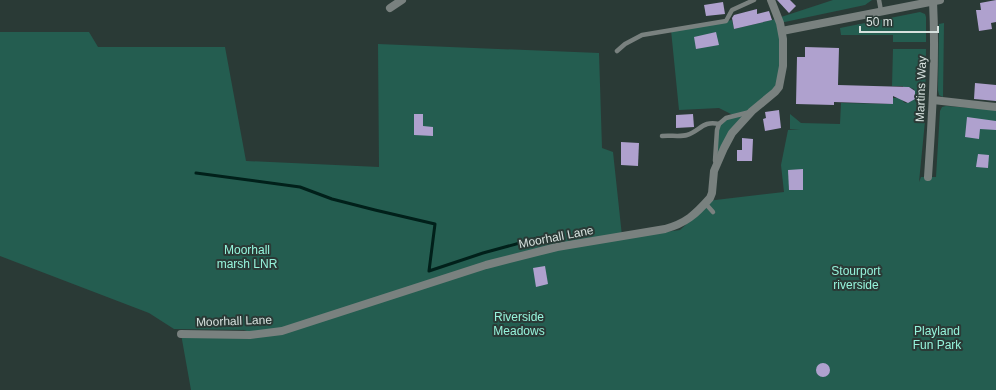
<svg xmlns="http://www.w3.org/2000/svg" width="996" height="390" font-family="Helvetica,sans-serif">
<style>
.green{fill:#245d50}
.lines{fill:none;stroke-linecap:round;stroke-linejoin:round}
.stream{stroke:#01201a;stroke-width:3}
.building{fill:#afa1ce}
.service{stroke:#79817f;stroke-width:4.5}
.minor{stroke:#79817f;stroke-width:8}
.labels{text-anchor:middle;dominant-baseline:central;stroke-width:4;stroke-linejoin:round;paint-order:stroke}
.street-label{font-size:12px;fill:#d7e1de;stroke:#2a3a36}
.park-label{font-size:12px;fill:#96f3db;stroke:#2a3a36}
</style>
<rect width="100%" height="100%" fill="#2a3a36"/>
<!-- green -->
<g class="green">
<polygon points="833,0 872,0 865,5 780,23 781,81 740,123 714,171 719,124 733,115 719,108 679,110 671,30 732,20 734,29 772,20"/>
<polygon points="920,12 925,14 926,17 926,42 893,42 893,35 841,35 840,28"/>
<polygon points="944,23 943,97 939,95 938,90 939,24"/>
<polygon points="0,32 89,32 98,47 225,47 246,161 379,167 378,44 599,53 602,148 613,152 622,236 612,239 680,230 703,209 707,201 784,192 781,165 788,130 800,129 790,129 790,114 801,123 840,124 841,103 892,104 893,98 900,98 905,103 910,102 916,97 914,89 909,87 903,88 903,86 892,86 893,49 926,49 925,121 919,182 921,177 936,177 940,111 942,107 946,106 996,110 996,390 191,390 181,334 231,335 247,330 174,329 149,313 0,256"/>
</g>
<g class="lines">
<!-- stream -->
<polyline class="stream" points="196,173 300,187 332,199 375,210 435,224 429,271 483,253 538,238"/>
</g>
<!-- building -->
<g class="building">
<polygon points="777,0 790,0 796,6 789,13"/>
<polygon points="996,0 996,22 991,23 992,29 979,31 976,10 981,10 980,3"/>
<polygon points="723,2 725,14 706,16 704,5"/>
<polygon points="757,9 757,14 769,11 772,20 734,29 732,18 734,15"/>
<polygon points="716,32 719,45 696,49 694,37"/>
<polygon points="805,47 839,48 838,85 909,87 915,91 915,99 908,103 893,96 893,104 834,102 834,105 796,104 797,57 805,57"/>
<polygon points="975,83 996,85 996,101 974,99"/>
<polygon points="779,110 781,128 765,131 763,119 766,118 765,112"/>
<polygon points="414,114 423,114 423,126 433,127 433,136 414,135"/>
<polygon points="693,114 694,127 676,128 676,115"/>
<polygon points="967,117 996,121 996,130 980,129 979,139 965,137"/>
<polygon points="742,138 753,139 752,161 737,161 737,150 742,150"/>
<polygon points="621,142 639,143 638,166 621,165"/>
<polygon points="978,154 989,155 988,168 976,167"/>
<polygon points="803,169 803,190 789,190 788,170"/>
<polygon points="545,266 548,284 536,287 533,268"/>
<circle cx="823" cy="370" r="7"/>
</g>
<g class="lines">
<!-- service -->
<g class="service">
<polyline points="879,0 881,11"/>
<polyline points="617,51 625,44 642,35 726,21 732,10 754,0"/>
<path d="M662 136C669 135 681 137 687 135 700 131 703 120 719 124"/>
<polyline points="715,161 717,130 719,124 726,118 750,112"/>
<polyline points="705,203 713,212"/>
</g>
<!-- minor -->
<g class="minor">
<polyline points="390,8 402,0"/>
<polyline points="782,31 940,0"/>
<polyline points="933,100 996,107"/>
<path d="M928 177C932 118 936 60 933 1"/>
<path d="M181 334 250 335 282 331 486 265 557 247 665 229C686 223 695 215 710 198L712 193 714 171 724 148 732 133 752 111 775 92 779 87 783 66V39L780 23 771 0"/>
</g>
</g>
<g class="labels">
<!-- street labels -->
<g class="street-label">
<text transform="translate(921 89) rotate(-88)">Martins Way</text>
<text transform="translate(556 237) rotate(-11)">Moorhall Lane</text>
<text transform="translate(234 321) rotate(-2)">Moorhall Lane</text>
</g>
<!-- park labels -->
<g class="park-label">
<text x="247" y="250">Moorhall<tspan x="247" dy="14">marsh LNR</tspan></text>
<text x="856" y="271">Stourport<tspan x="856" dy="14">riverside</tspan></text>
<text x="519" y="317">Riverside<tspan x="519" dy="14">Meadows</tspan></text>
<text x="937" y="331">Playland<tspan x="937" dy="14">Fun Park</tspan></text>
</g>
</g>
<!-- scale -->
<path d="M860 26v6h78v-6" fill="none" stroke="#d7e1de" stroke-width="2"/>
<text x="866" y="26" font-size="12" fill="#d7e1de" stroke="#2a3a36" stroke-width="3" paint-order="stroke">50 m</text>
</svg>
